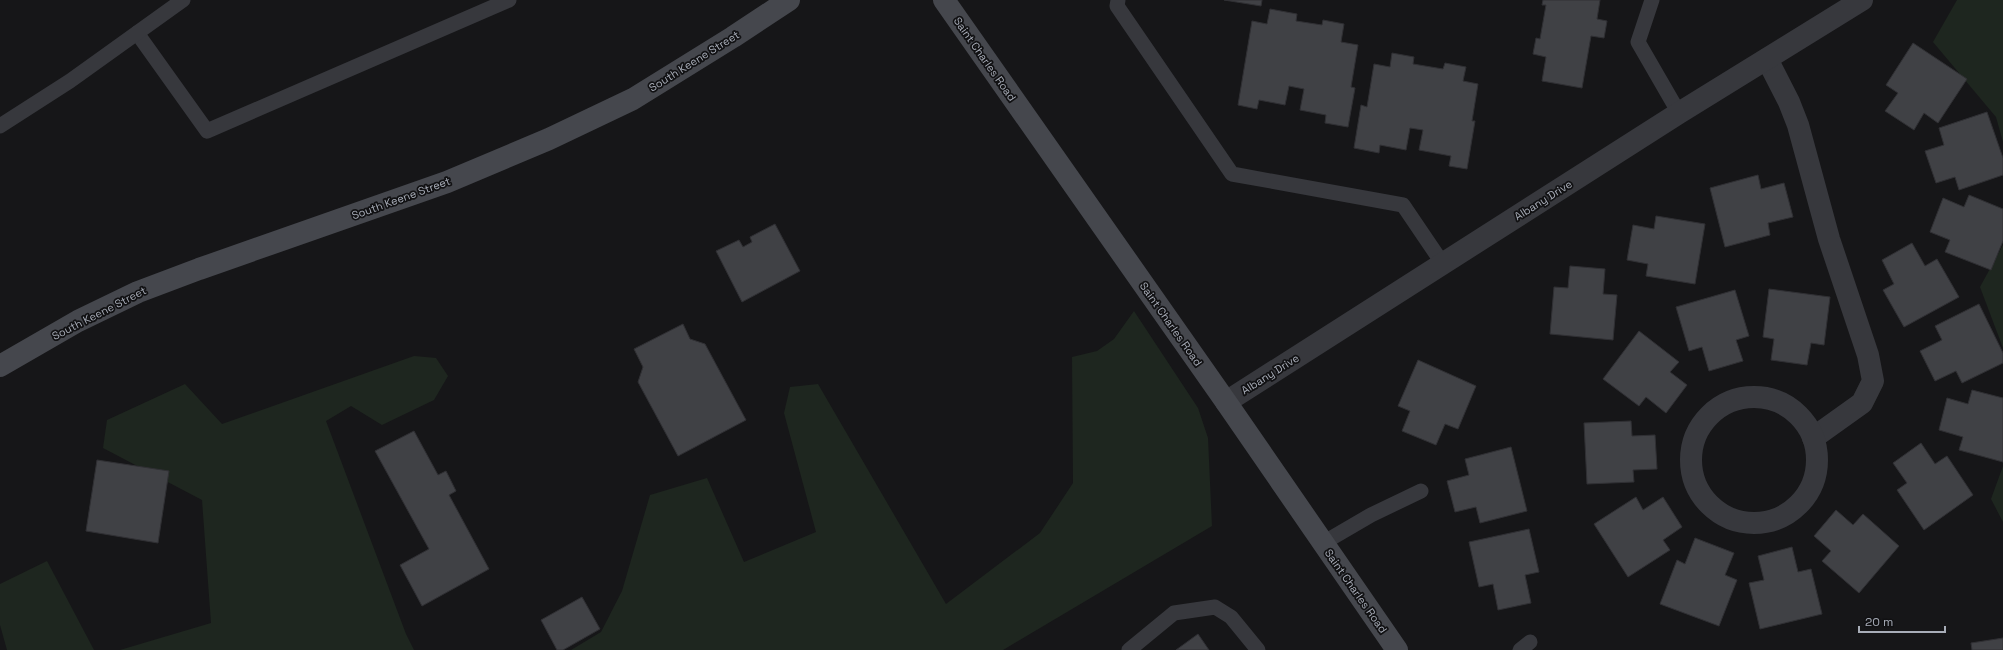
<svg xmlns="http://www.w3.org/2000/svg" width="2003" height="650" font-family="'Space Grotesk',sans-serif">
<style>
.green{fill:#1e261f}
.building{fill:#404145;stroke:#303034}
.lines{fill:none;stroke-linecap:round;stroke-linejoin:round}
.lane{stroke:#37383d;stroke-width:15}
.street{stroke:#37383d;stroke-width:22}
.secondary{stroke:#45474d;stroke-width:22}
.labels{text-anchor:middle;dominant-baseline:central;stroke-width:3.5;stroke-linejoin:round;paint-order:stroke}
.street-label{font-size:11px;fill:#a8adb8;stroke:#111113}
</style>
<rect width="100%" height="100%" fill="#161618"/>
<!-- green -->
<g class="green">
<polygon points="1957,0 2003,0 2003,142 1996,117 1933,42"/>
<polygon points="2003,245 2003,348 1980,287"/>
<polygon points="1134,311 1198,408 1208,438 1212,526 1003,650 571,650 601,632 622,591 650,495 707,478 744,562 816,532 784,413 790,387 818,384 946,604 1040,533 1073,483 1072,357 1097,351 1114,339"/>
<polygon points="414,356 436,358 448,376 434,400 382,425 351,406 326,421 406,634 414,650 120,650 211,623 202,500 103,448 107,420 185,384 222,424"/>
<polygon points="2003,466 2003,522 1991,499"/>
<polygon points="47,561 94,650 7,650 0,625 0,584"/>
</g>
<!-- building -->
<g class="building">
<polygon points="1224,0 1262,0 1261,6"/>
<polygon points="1543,0 1600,0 1597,19 1607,21 1604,38 1591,36 1582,88 1542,81 1546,57 1533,54 1536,38 1540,39 1546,5 1542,5"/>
<polygon points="1270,9 1297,14 1296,21 1322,25 1323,20 1344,24 1341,42 1358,45 1351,87 1355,88 1348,127 1325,123 1326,115 1300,110 1304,89 1289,86 1285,105 1259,100 1257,109 1238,105 1252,21 1267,24"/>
<polygon points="1913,43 1967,79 1938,123 1924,113 1914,130 1885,111 1898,93 1886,85"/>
<polygon points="1392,53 1414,57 1413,64 1443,69 1445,63 1466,67 1463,81 1478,84 1472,121 1475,121 1467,169 1449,166 1451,156 1419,150 1423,130 1410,128 1406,150 1380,145 1379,153 1354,148 1361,105 1367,107 1374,64 1390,67"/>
<polygon points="1987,112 2003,158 2003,175 1959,190 1955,177 1936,183 1925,151 1944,145 1939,128"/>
<polygon points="1758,175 1761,189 1784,183 1793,217 1768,223 1770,235 1725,247 1710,188"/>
<polygon points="1969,195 2003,209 2003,241 1991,270 1945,252 1950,240 1930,232 1943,198 1964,207"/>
<polygon points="1656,216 1705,224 1695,284 1646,276 1648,264 1627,260 1633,225 1654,229"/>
<polygon points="775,224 800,271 742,302 716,251 739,240 743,247 752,242 750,237"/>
<polygon points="1912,243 1925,266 1937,259 1959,297 1904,327 1883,290 1894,284 1882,260"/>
<polygon points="1570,266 1605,269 1603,294 1617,295 1613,340 1550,334 1554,287 1568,288"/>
<polygon points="1769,289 1830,297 1824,345 1811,343 1807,365 1771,360 1774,339 1763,337"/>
<polygon points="1735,290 1749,336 1736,340 1743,361 1709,371 1702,347 1689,351 1676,307"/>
<polygon points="1979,304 2003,353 2003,363 1962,383 1956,371 1935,381 1920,351 1942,340 1935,326"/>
<polygon points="683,324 690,339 705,344 746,420 678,456 638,382 643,367 634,349"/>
<polygon points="1639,331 1679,362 1670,372 1687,385 1666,413 1646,397 1639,406 1603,379"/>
<polygon points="1418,360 1476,386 1458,429 1445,424 1436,445 1402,431 1410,411 1398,406"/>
<polygon points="1972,390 2003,398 2003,462 1959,450 1963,437 1939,430 1947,398 1968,404"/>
<polygon points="1631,421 1632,436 1655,435 1657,469 1633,470 1634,482 1587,484 1584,423"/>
<polygon points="414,431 438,475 446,471 456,491 449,495 489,569 422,606 400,565 429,549 375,451"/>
<polygon points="1921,443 1935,464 1947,456 1973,495 1924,530 1897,490 1907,483 1893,463"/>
<polygon points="1511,447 1527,511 1480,523 1476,507 1455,512 1447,481 1469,475 1465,459"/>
<polygon points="97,460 169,471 158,543 86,531"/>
<polygon points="1636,497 1643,510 1663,497 1682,527 1663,540 1670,550 1628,577 1594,524"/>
<polygon points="1836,510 1853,525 1863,514 1899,546 1859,593 1822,561 1831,551 1814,536"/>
<polygon points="1529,529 1539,572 1525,575 1531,603 1498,610 1493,584 1479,587 1469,542"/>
<polygon points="1695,538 1734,553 1725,575 1737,580 1719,626 1660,604 1677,560 1685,564"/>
<polygon points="1792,547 1798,572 1811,569 1822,614 1760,629 1749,583 1764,580 1758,556"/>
<polygon points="582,597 600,629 563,650 557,650 541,620"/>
<polygon points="1198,634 1209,650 1176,650"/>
<polygon points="2003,638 2003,650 1972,650 1971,643"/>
</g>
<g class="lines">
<!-- lane -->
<g class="lane">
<polyline points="1118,0 1117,6 1232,174 1403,205 1443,264"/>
<polyline points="1652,0 1638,42 1679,113"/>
<polyline points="137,33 207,131 509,0"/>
<polyline points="0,126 70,81 183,0"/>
<polyline points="1323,543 1371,515 1421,491"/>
<polyline points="1129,650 1174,613 1215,607 1231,617 1258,650"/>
<polyline points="1520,650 1530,642"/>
</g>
<!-- street -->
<g class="street">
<polyline points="1767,59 1789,102 1798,125 1829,239 1868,355 1873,381 1862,403 1813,438"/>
<circle cx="1754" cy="460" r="63"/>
<polyline points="1226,402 1679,113 1862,0"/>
</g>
<!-- secondary -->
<g class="secondary">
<polyline points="944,0 1226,402 1397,650"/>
<polyline points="0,366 78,321 138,292 199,269 447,182 549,139 633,99 733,37 789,0"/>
</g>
</g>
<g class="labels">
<!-- street labels -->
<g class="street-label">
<text transform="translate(985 59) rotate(55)">Saint Charles Road</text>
<text transform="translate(694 61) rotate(-32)">South Keene Street</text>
<text transform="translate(401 198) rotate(-20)">South Keene Street</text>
<text transform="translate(1543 200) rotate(-32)">Albany Drive</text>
<text transform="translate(99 313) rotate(-27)">South Keene Street</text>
<text transform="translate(1171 324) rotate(55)">Saint Charles Road</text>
<text transform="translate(1270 374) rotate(-32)">Albany Drive</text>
<text transform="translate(1356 591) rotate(55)">Saint Charles Road</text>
</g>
</g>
<!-- scale -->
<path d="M1859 626v6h86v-6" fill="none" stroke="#a8adb8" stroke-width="2"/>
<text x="1865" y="626" font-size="12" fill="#a8adb8" stroke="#111113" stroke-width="3" paint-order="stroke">20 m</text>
</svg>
